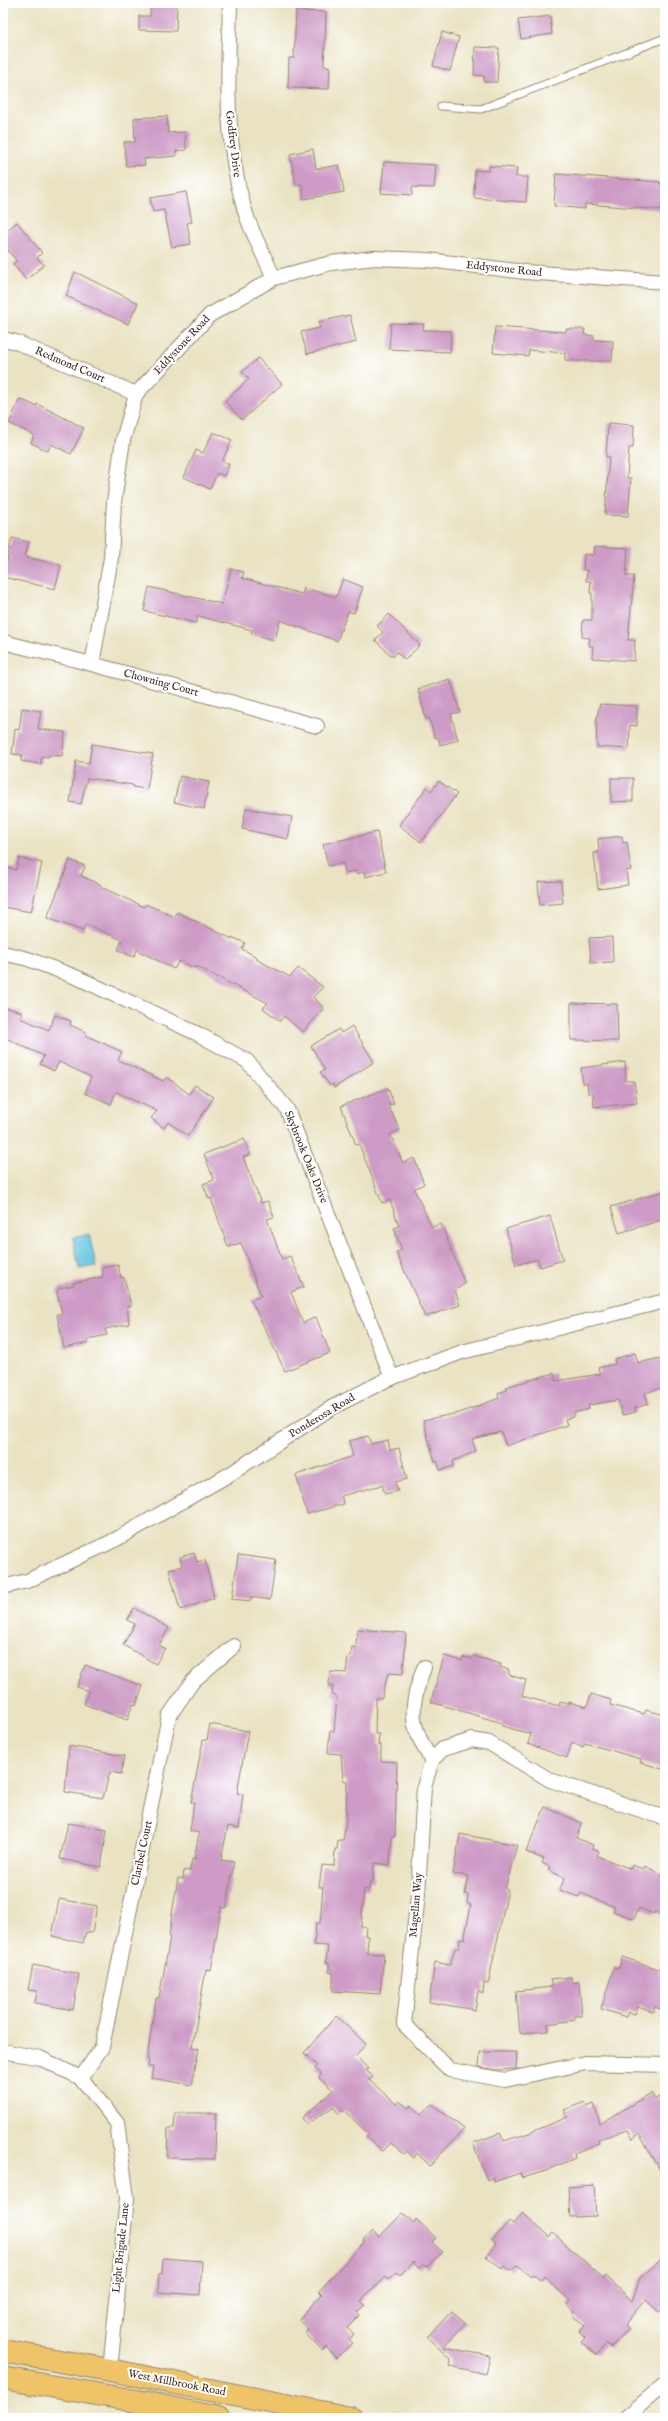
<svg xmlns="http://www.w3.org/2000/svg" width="668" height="2421" font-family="'IM FELL English',serif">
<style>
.water{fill:#62c5e0;stroke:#4e787f}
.building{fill:#cd9bc6}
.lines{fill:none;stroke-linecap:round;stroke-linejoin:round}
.lane-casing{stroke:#928670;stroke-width:9}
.street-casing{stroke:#928670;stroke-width:16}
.primary-casing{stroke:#928670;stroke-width:24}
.lane{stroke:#fff;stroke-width:7}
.street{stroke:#fff;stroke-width:14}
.primary{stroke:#efc469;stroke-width:22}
.labels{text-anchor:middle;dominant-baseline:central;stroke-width:4;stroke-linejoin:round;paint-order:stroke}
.street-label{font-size:11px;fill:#3b2a1e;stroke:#fff}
</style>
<rect width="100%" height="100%" fill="#fff"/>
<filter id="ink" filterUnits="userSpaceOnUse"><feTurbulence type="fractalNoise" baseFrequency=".025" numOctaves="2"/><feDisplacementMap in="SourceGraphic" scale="8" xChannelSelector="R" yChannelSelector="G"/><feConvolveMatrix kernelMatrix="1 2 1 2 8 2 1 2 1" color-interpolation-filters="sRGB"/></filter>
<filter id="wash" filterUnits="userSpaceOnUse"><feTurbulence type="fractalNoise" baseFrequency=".012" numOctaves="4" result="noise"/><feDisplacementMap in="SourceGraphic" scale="16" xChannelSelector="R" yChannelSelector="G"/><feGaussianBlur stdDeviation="0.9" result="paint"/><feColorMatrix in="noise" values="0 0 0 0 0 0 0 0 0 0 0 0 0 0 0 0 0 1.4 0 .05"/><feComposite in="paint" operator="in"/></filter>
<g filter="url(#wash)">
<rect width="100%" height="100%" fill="#eae3c3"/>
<!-- water -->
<polygon class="water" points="89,1234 96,1266 79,1269 73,1238"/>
<g id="blocks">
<!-- building -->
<g class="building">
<polygon points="150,3 177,3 176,31 139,30 139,16 150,16"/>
<polygon points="296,11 326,12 324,66 330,67 329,89 288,88 289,58 294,58"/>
<polygon points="550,16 552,34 521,39 518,20"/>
<polygon points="442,32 459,37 450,71 433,66"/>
<polygon points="475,47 499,48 497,82 484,82 484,76 474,75"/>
<polygon points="167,116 168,133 185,132 186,150 176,151 176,156 144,159 145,165 126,166 124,142 135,142 134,118"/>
<polygon points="313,149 316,169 339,165 344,192 304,199 302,184 296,185 290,154"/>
<polygon points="384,162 436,165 434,188 412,187 412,195 381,193"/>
<polygon points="489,166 517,168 516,177 528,177 526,202 474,198 475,170 489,171"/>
<polygon points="556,174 660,182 660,184 665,184 665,210 585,204 585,209 554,206"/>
<polygon points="186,192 192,222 187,223 191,244 172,247 164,210 153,212 150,198"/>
<polygon points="17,222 42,253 37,258 44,265 26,280 13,264 17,261 3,245 3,234"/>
<polygon points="75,272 138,303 128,324 66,296"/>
<polygon points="350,315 356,342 307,354 301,332 320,328 318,322"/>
<polygon points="391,323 424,324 423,330 451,331 450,352 389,349"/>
<polygon points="495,327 566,332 566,329 585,329 584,335 594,336 594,340 613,341 612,361 574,361 565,360 565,353 529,350 528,356 493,353"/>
<polygon points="258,358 282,384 242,420 225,401 249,379 242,372"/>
<polygon points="20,399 36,406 37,404 84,428 71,454 51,444 48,451 31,443 34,435 9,423"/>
<polygon points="608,423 634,425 633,448 629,448 627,478 631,478 628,516 605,515 609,457 606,457"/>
<polygon points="213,432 232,440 222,461 229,464 224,476 217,473 210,489 184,477 196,450 203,453"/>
<polygon points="12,538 29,542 25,557 61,565 55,589 3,577"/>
<polygon points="595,546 628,548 626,576 634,576 628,640 635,640 634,661 592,658 593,646 589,646 590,638 582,637 583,620 592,620 592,593 590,593 591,581 586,581 587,570 583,570 584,554 594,555"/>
<polygon points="231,569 244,572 242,578 302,594 304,588 336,597 343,579 363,587 354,613 348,611 337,641 280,620 275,640 251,634 252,630 198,616 196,623 144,611 149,587 222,604"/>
<polygon points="389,614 420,645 405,660 397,652 393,657 375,640 383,632 377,626"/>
<polygon points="450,679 460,712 451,714 458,740 440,745 438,737 435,738 429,718 426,719 418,689"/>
<polygon points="600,704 637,706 637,726 630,725 629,749 597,747 596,721"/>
<polygon points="22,708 41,711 38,729 65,732 62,756 49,755 48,757 42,756 41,764 21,761 22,755 12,754 15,729 19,730"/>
<polygon points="92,744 153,754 147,789 133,787 133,785 87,778 81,804 70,802 76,761 89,763"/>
<polygon points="180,776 209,782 204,809 174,802"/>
<polygon points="611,778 633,778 633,801 611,802"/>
<polygon points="439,781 457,794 421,842 399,825 427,787 431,791"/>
<polygon points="246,808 292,817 288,839 242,829"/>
<polygon points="377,832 386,872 365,877 364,872 357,874 355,871 345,873 343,863 328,866 323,844"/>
<polygon points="622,836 623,843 627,842 631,870 626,871 628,885 598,889 594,853 599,852 598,839"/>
<polygon points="19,858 42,863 31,912 3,907 3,866 16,870"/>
<polygon points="70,860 85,866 81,876 101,885 101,887 144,907 146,904 175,917 177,912 232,939 232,937 245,943 242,949 257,957 256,959 290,977 298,968 323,987 313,997 324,1008 303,1032 284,1016 280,1021 263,1008 268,1003 196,966 195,968 179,961 174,969 137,950 134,957 118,950 122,940 86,924 83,931 47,918"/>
<polygon points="561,881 563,903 540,905 538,882"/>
<polygon points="612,937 613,962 591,963 589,938"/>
<polygon points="571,1003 617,1004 618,1041 571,1040"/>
<polygon points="3,1007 22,1012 20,1018 49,1030 55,1015 71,1021 70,1025 86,1032 85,1035 122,1052 118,1060 163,1081 167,1077 189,1094 195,1085 214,1097 188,1136 168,1122 164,1128 151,1118 157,1111 116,1092 111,1104 85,1093 91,1077 59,1062 54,1071 40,1064 44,1056 3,1037"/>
<polygon points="352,1026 374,1062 334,1088 333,1084 330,1086 320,1072 325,1070 311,1046 339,1029 341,1033"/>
<polygon points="625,1062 626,1081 634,1081 637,1103 594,1107 593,1093 588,1093 587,1083 583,1084 581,1068"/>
<polygon points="388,1088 394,1104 388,1105 400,1130 390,1134 403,1163 414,1158 424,1184 414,1189 432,1227 441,1224 465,1284 455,1290 460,1305 425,1317 396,1252 402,1250 394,1228 399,1226 390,1200 382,1203 359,1144 356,1145 341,1106"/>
<polygon points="244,1139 250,1155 243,1157 261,1203 268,1201 274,1217 267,1219 282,1259 290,1256 304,1287 291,1292 303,1323 316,1317 330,1353 285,1371 251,1300 261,1296 241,1243 228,1247 211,1198 209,1199 203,1184 214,1180 204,1154"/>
<polygon points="665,1191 665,1219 619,1233 611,1207"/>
<polygon points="550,1216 563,1260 540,1267 538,1259 516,1265 506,1229"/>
<polygon points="118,1265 121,1278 124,1277 131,1306 127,1306 129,1324 105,1329 107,1335 88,1339 88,1343 64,1348 57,1314 62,1314 57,1291 59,1288 74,1285 73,1283 103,1277 102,1268"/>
<polygon points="635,1353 638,1363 665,1357 665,1387 645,1393 648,1404 635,1408 636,1412 622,1415 618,1400 588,1405 589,1409 574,1413 574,1417 565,1419 567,1425 506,1446 501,1432 472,1439 476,1451 453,1461 454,1466 440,1470 437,1461 435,1462 423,1420 459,1413 499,1398 498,1393 507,1390 506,1387 554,1373 556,1381 600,1374 598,1368 615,1364 614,1359"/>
<polygon points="368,1436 371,1444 388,1440 390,1450 399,1448 407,1479 395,1482 398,1491 385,1494 382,1485 341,1496 344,1504 307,1514 296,1475 353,1456 349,1441"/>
<polygon points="194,1553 197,1562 205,1560 214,1598 180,1610 169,1569 182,1566 180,1557"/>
<polygon points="238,1555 276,1560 270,1600 251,1597 250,1601 232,1599"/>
<polygon points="134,1608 169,1628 159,1645 165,1648 156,1664 123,1645 135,1624 127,1620"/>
<polygon points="357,1629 406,1633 403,1674 388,1673 382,1698 376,1698 375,1734 379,1734 378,1745 381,1745 381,1761 397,1762 395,1836 392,1836 390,1865 374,1863 373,1881 370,1881 369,1890 364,1889 361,1926 366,1927 365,1936 368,1936 367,1953 384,1954 380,1994 333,1991 333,1973 329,1972 329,1963 326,1963 328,1946 314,1945 316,1923 320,1923 323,1887 319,1887 322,1865 334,1866 335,1849 337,1849 338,1840 343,1840 346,1821 347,1781 343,1780 341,1754 328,1753 330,1731 334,1731 337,1697 332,1695 333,1686 329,1686 330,1672 346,1673 348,1657 351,1657 352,1647 356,1648"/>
<polygon points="444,1656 462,1661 463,1657 472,1659 473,1656 501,1664 500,1667 509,1670 509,1675 526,1680 522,1696 559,1706 560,1702 569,1704 569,1702 587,1707 591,1694 611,1700 610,1705 644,1714 646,1710 665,1715 665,1770 640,1762 641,1759 585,1743 583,1747 572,1742 567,1758 528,1744 531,1734 502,1726 502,1723 431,1702"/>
<polygon points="85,1665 143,1686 136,1705 133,1704 127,1720 84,1704 89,1691 77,1687"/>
<polygon points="210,1724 248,1731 237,1793 243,1794 239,1828 228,1826 221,1860 234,1862 226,1908 221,1907 211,1971 206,1970 192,2047 199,2048 192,2085 151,2078 153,2067 148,2067 149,2060 147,2059 156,1998 159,1998 170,1938 169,1937 172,1914 178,1878 183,1879 184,1870 190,1871 192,1859 194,1860 199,1833 190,1831 194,1803 191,1803 203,1740 207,1740"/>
<polygon points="69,1746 124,1756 121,1774 110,1772 103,1798 65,1792"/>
<polygon points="545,1807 582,1823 576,1838 593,1845 592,1848 599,1851 597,1856 631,1869 632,1865 643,1869 645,1866 665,1876 665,1916 655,1911 654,1914 639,1908 634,1919 613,1911 615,1907 581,1893 579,1897 559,1890 565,1878 548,1870 550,1867 542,1863 544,1859 526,1852"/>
<polygon points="68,1823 107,1830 101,1867 60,1859"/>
<polygon points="460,1834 517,1845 505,1889 508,1890 488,1984 484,1983 483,1993 478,1991 475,2010 429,2002 435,1962 450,1965 455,1948 459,1948 460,1939 464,1940 471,1905 467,1903 468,1895 465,1894 469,1876 453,1874"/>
<polygon points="59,1899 97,1906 92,1933 86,1932 83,1943 52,1936"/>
<polygon points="622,1957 665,1971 665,2010 654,2007 654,2012 638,2006 635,2014 628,2012 626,2017 601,2009 614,1967 619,1968"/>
<polygon points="33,1965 79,1974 73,2010 35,2003 37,1991 28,1990"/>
<polygon points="571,1977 572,1983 579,1982 582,2016 574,2016 575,2020 548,2024 549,2031 520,2033 516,1991 552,1987 550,1979"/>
<polygon points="336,2016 366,2044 356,2056 368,2069 366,2070 373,2077 369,2080 396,2104 399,2101 409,2108 411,2105 421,2115 432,2104 464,2129 430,2166 417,2153 414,2158 406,2151 404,2154 391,2143 383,2151 366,2137 369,2134 343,2110 339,2114 333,2107 307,2124 302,2118 333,2090 319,2078 321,2074 315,2068 317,2066 304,2053"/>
<polygon points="480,2052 517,2052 516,2069 496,2070 479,2067"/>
<polygon points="651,2093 655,2099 659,2097 665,2106 665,2178 639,2134 633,2139 628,2130 598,2139 599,2143 574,2153 575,2158 546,2171 522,2178 520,2173 494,2182 493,2177 487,2180 473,2143 500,2133 504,2141 529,2133 568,2117 564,2110 585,2102 587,2107 594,2104 600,2124"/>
<polygon points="175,2113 216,2113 215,2159 167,2158 168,2128 174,2128"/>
<polygon points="594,2185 596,2216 570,2217 568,2187"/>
<polygon points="403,2213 414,2223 416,2219 436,2238 432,2242 443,2252 427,2267 424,2264 419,2269 413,2262 400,2275 397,2272 389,2280 385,2277 365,2296 361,2302 365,2305 357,2312 360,2315 347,2328 354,2334 349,2340 353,2343 336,2358 326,2347 322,2351 305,2333 308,2329 298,2320 322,2294 319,2291 364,2242 363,2240 372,2231 379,2237"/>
<polygon points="523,2213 549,2237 553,2233 604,2279 606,2276 632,2301 640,2278 665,2256 665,2305 659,2312 646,2300 625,2325 629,2329 610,2348 606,2344 597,2355 581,2342 585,2338 579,2332 585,2326 572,2314 574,2311 567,2305 570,2301 544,2276 541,2281 533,2274 531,2276 517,2265 511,2271 505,2266 503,2269 486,2256 496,2244 492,2241 509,2221 513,2224"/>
<polygon points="163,2258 202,2261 200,2295 158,2292 159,2274 162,2274"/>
<polygon points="452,2311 466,2323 443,2347 490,2356 486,2374 450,2366 451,2360 427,2337"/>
</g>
</g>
</g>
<g filter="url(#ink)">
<use href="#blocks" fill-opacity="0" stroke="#928670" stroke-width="1"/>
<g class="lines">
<!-- lane casing -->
<g class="lane-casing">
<polyline id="lane" points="441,106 481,109 665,38"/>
</g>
<!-- street casing -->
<g class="street-casing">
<g id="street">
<path d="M230 3C228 73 224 140 244 208 251 232 264 255 274 278"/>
<polyline points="3,339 16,342 136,394"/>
<polyline points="3,642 92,664 317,726"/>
<polyline points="92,664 111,558 114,502 123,440 136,394 210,315 274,278 331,263 374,258 428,260 525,272 665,282"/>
<polyline points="3,953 28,959 76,977 198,1034 247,1061 287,1109 392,1378"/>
<polyline points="3,1587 27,1581 113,1541 230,1474 331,1408 388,1379 462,1352 665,1301"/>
<path d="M424 1668C409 1706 409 1727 432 1760"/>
<polyline points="665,1818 550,1780 489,1743 472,1740 443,1749 432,1760 424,1787 418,1894 404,2024 450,2070 505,2080 586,2063 665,2065"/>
<polyline points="3,2051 40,2058 81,2078 117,2123 127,2198 110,2370"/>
<polyline points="81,2078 102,2047 169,1716 193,1681 234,1646"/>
<polyline points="625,2418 665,2384"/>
</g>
</g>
<!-- primary casing -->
<g class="primary-casing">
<g id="primary">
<polyline points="3,2351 110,2370 350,2418"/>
<polyline points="3,2378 148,2403 218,2418"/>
</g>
</g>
<!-- lane -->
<use href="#lane" class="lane"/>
<!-- street -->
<use href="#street" class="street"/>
<!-- primary -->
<use href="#primary" class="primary"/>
</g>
</g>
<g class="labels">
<!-- street labels -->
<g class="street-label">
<text transform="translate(233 144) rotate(83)">Godfrey Drive</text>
<text transform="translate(504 269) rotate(6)">Eddystone Road</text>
<text transform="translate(182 345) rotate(-47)">Eddystone Road</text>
<text transform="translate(70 365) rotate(23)">Redmond Court</text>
<text transform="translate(161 683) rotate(15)">Chowning Court</text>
<text transform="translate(306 1157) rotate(68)">Skybrook Oaks Drive</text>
<text transform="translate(322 1416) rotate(-31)">Ponderosa Road</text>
<text transform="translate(142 1853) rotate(-78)">Claribel Court</text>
<text transform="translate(416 1905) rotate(-85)">Magellan Way</text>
<text transform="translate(121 2248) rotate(-84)">Light Brigade Lane</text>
<text transform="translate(177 2383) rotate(11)">West Millbrook Road</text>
</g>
</g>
<!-- margin -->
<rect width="668" height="2421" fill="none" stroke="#fff" stroke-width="16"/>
</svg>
